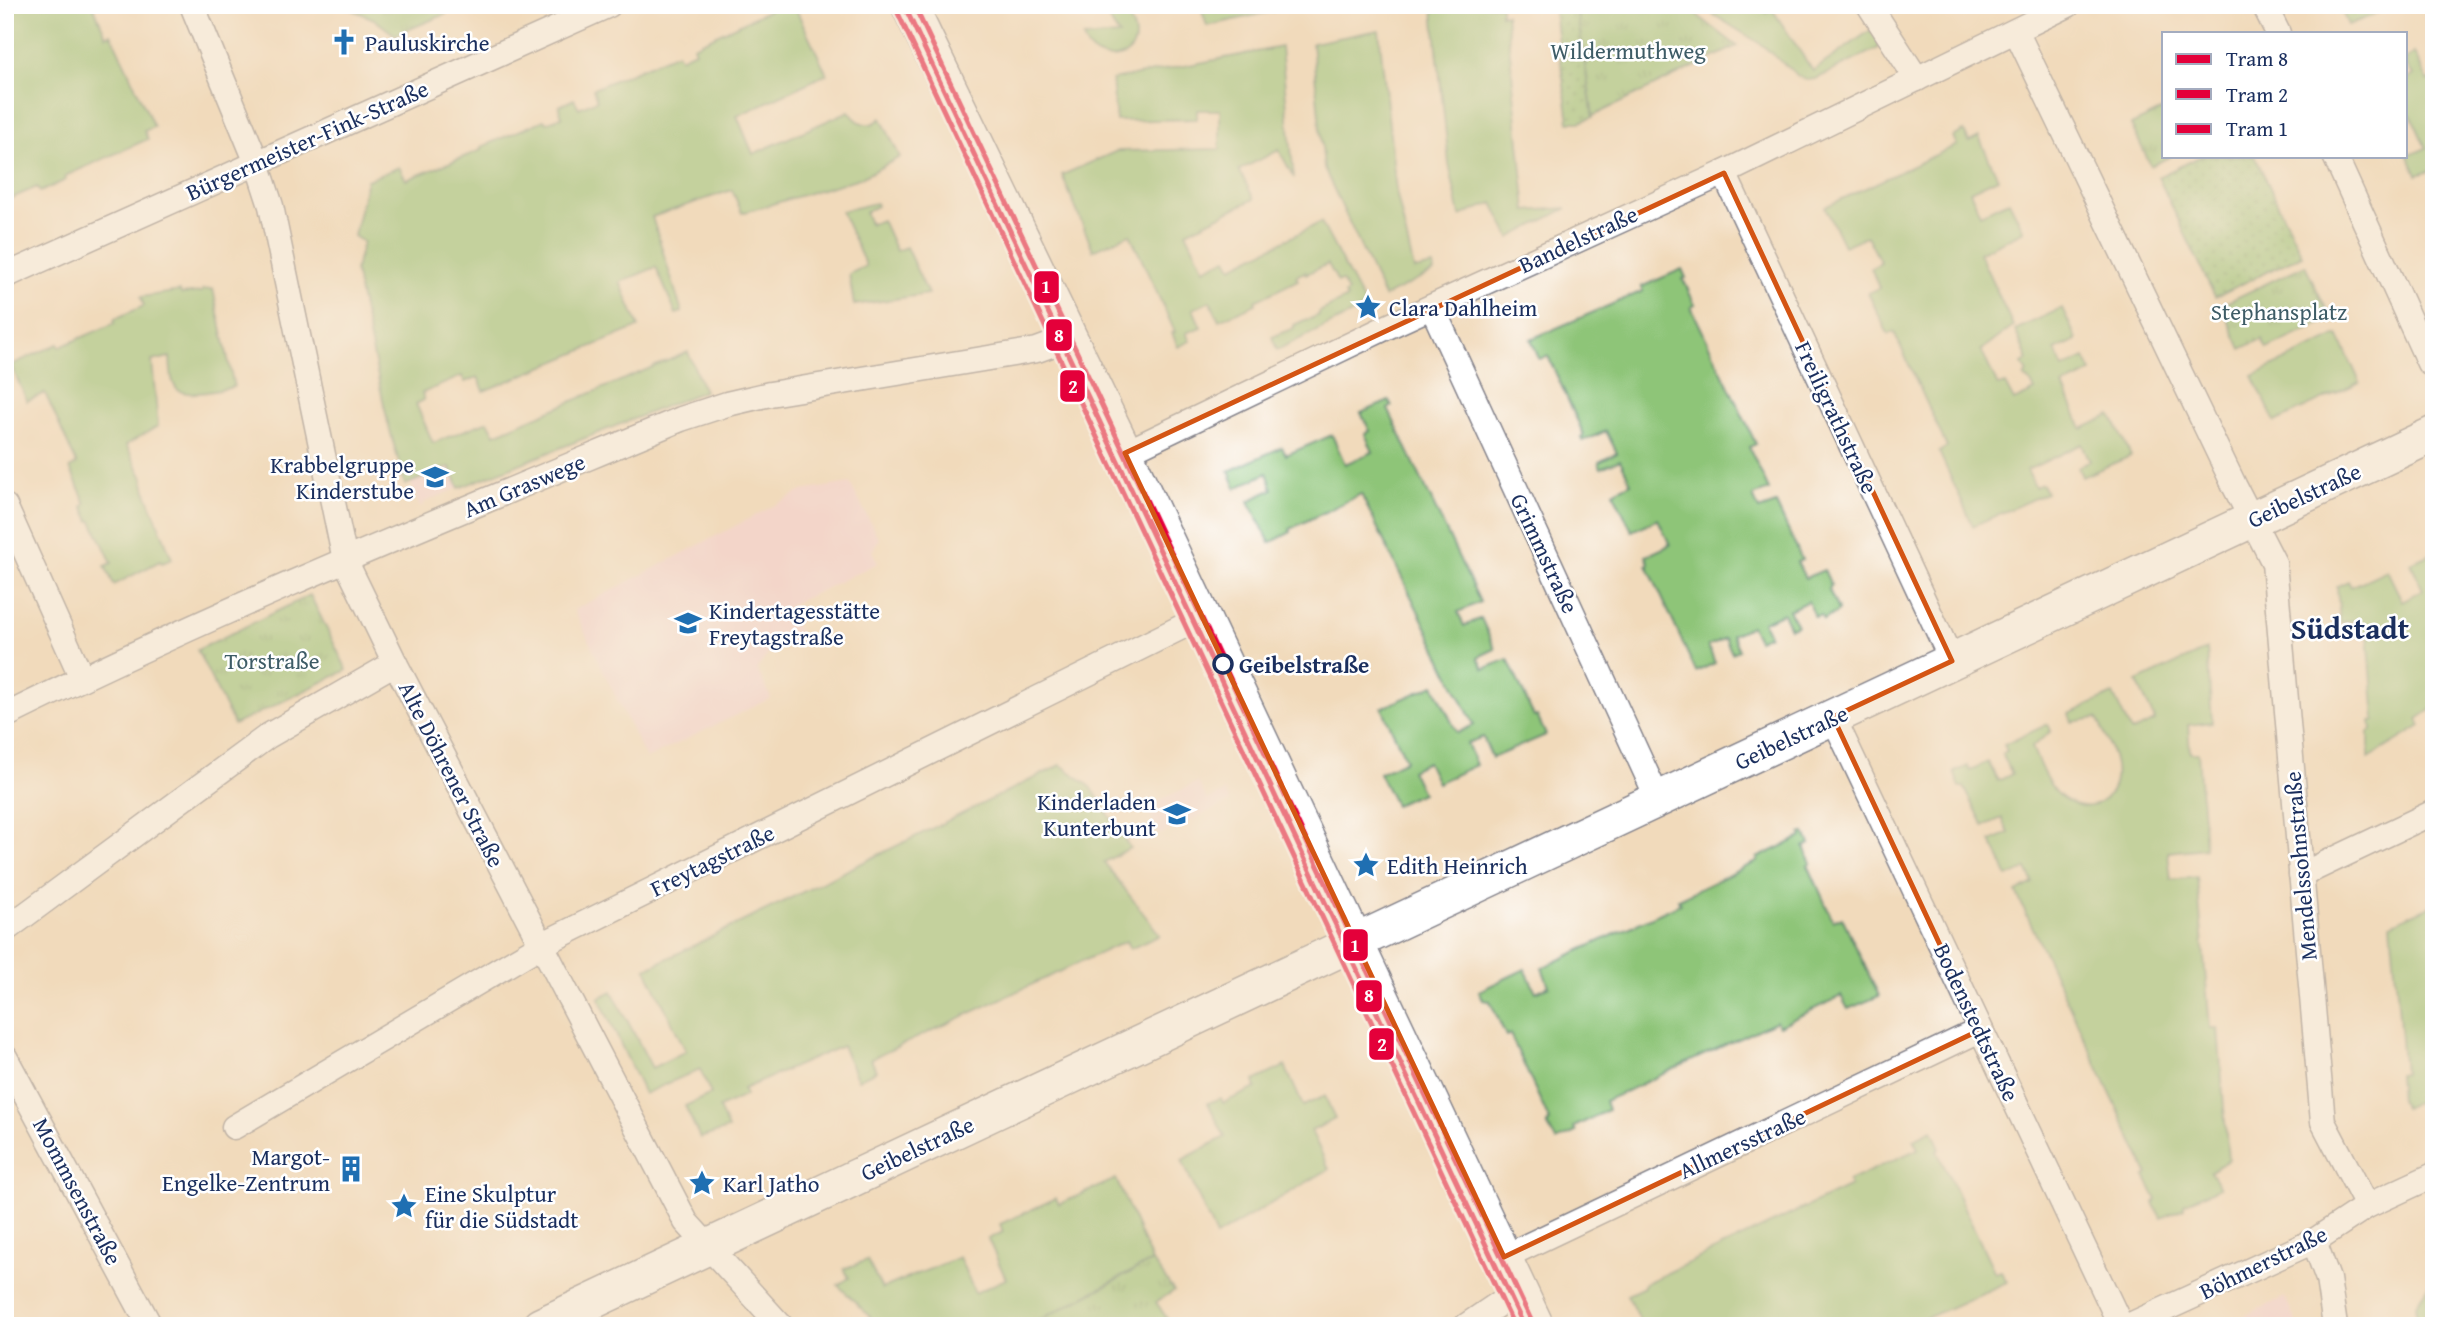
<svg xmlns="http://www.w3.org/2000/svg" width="2439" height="1331" font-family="'Gentium Book Plus',serif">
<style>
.built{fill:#f5cfd9}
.grass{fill:url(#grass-dots);stroke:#547a6b;stroke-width:2}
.park{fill:url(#park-tufts);stroke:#547a6b;stroke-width:2}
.garden{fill:#8ec578;stroke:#547a6b;stroke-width:2}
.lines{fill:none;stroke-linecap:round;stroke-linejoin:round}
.street-casing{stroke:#86848c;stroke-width:27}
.secondary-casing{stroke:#86848c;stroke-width:38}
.street{stroke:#fff;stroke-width:24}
.secondary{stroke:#fff;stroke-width:35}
.tram-1-casing{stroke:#fff;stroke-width:10}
.tram-2-casing{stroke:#fff;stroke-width:10}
.tram-3-casing{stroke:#fff;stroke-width:10}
.tram-1{stroke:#e4003a;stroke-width:5}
.tram-2{stroke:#e4003a;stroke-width:5}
.tram-3{stroke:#e4003a;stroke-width:5}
.marked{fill:none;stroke:#d45514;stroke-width:5;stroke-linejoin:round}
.stop-dot{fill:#fff;stroke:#1b2f5e;stroke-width:3.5}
.labels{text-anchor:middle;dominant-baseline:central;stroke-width:5;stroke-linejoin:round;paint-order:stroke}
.poi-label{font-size:23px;fill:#1b2f5e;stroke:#fff;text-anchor:start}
.park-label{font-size:23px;fill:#3e5c66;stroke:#fff}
.street-label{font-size:23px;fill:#1b2f5e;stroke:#fff}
.stop-label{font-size:23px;font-weight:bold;fill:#1b2f5e;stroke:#fff;text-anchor:start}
.district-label{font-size:30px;font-weight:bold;fill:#1b2f5e;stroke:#fff}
.line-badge{stroke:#fff;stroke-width:2.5}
.badge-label{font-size:19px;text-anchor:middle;font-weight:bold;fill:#fff}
</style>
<defs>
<pattern id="grass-dots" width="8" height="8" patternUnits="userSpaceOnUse" patternTransform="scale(1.75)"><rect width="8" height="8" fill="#8ec578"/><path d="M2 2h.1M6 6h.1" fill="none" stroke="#73a066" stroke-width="1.8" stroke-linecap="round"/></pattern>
<pattern id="park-tufts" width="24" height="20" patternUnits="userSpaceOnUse" patternTransform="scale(1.75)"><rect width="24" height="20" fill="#8ec578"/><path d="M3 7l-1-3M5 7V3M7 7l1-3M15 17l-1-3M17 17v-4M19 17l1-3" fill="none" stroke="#73a066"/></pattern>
</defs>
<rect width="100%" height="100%" fill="#fff"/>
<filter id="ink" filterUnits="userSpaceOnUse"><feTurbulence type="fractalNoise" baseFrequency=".0143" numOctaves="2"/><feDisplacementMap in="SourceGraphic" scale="14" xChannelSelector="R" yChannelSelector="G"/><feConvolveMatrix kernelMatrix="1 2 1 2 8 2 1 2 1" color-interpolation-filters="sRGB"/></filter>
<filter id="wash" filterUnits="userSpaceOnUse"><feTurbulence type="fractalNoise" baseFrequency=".00686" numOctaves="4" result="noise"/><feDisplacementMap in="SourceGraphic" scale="28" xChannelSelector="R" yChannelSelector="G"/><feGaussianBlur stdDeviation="1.57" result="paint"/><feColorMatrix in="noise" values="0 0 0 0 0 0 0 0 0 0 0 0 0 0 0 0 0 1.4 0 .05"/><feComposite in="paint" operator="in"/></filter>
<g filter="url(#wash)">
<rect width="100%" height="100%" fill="#f1dabb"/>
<!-- built -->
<g class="built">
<polygon points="452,453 465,485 423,503 424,505 420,507 405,469"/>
<polygon points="850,483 879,539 872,551 878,563 787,607 802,637 768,654 757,669 771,698 646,759 574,610 802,491"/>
<polygon points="1198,782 1207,800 1225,792 1230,802 1159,835 1146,807"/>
<polygon points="2285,1297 2298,1326 2224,1326 2261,1308"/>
</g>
<!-- grass -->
<g class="grass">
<polygon points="1553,5 1576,5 1593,117 1580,122 1569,122"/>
<polygon points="2201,156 2255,156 2302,255 2215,297 2158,177"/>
</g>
<!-- park -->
<g class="park">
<polygon points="342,5 442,5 446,14 395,35 374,19"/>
<polygon points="1576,5 1684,5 1737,46 1593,116"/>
<polygon points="2164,109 2164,156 2171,156 2151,166 2131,125"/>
<polygon points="2305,265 2331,319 2267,349 2262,339 2241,349 2221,305"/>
<polygon points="310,595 347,670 234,725 197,650"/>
<polygon points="1152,1261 1174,1291 1156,1302 1172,1326 1028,1326"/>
</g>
<!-- garden -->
<g class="garden">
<polygon points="5,5 93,5 106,36 111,34 154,127 144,131 148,139 65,176 66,180 40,192 37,187 5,201"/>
<path d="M780 5H794L827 74 737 116 753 154 849 111C857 123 869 130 881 118L900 157 863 177 742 213 732 190 652 217 682 312 676 314 656 267 620 282 639 327 484 391 478 377 465 382 462 376 422 393 424 400 416 404 433 443 488 421 495 434 688 352 704 391 459 488 450 467 405 485 388 423 355 271 363 242 354 236 367 180 399 167 406 180 481 150V147L544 120 546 123 562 117 559 106 574 99 579 108 597 100 593 89 677 53 680 58 695 51 693 46Z"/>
<path d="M1099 5H1121C1125 13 1132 22 1134 30 1143 62 1093 69 1083 38L1119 35Z"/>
<polygon points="1200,5 1301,5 1207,26"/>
<polygon points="1472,5 1501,5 1501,15 1506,14 1526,211 1567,208 1510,238 1493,203 1460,216 1449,164 1433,10"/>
<polygon points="1698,5 1761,5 1766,13 1772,9 1813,71 1871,30 1878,40 1879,48 1816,79 1807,80 1798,76 1762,45"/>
<polygon points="2339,5 2399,5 2348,25"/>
<polygon points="1379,30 1396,191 1414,270 1433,266 1434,272 1384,297 1324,168 1312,43"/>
<polygon points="1281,47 1294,178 1279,150 1239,170 1254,199 1186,232 1204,269 1227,258 1232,267 1321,222 1364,303 1362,309 1277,350 1272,337 1294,328 1294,325 1307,319 1308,320 1319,315 1319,312 1347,298 1345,294 1348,292 1342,281 1338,282 1328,264 1306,274 1305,272 1296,276 1298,280 1255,301 1256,304 1219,320 1210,301 1193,309 1201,327 1186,333 1190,341 1178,347 1172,333 1175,332 1130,234 1093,250 1062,175 1117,151 1220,149 1220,110 1197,110 1197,119 1116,121 1112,80"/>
<polygon points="2414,53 2428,81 2434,79 2434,170 2417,175 2408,156 2426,148 2411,115 2406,117 2406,80 2413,75 2406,64 2406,58"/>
<polygon points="1964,131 1969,142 1979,137 1998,178 1970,191 1980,214 2009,201 2024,231 1979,253 2013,326 1981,350 1998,386 2005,384 2014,401 2035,391 2031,383 2024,377 2027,373 2022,364 2028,360 2015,330 2062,308 2077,340 2055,350 2063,368 2085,358 2092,372 2063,386 2082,429 2111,415 2131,456 2082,477 2078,467 2090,461 2082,444 2027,470 2035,487 2042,484 2046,493 1973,526 1939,452 1947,447 1894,332 1888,334 1868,293 1879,288 1871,268 1881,263 1867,236 1844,246 1825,207 1957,145 1953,137"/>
<polygon points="876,203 877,206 865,212 870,224 882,220 896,251 906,247 928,294 854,305 849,274 866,266 841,211"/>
<polygon points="1682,269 1686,278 1683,279 1695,305 1691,307 1756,444 1749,447 1769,490 1753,496 1759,510 1776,504 1802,560 1797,562 1805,578 1824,570 1831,585 1829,590 1838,610 1836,613 1823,620 1821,615 1815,617 1808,601 1789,610 1797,626 1790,628 1783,613 1763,622 1769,635 1758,640 1751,626 1732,635 1739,650 1732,653 1725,638 1708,646 1715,663 1696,672 1647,565 1649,563 1646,556 1670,545 1658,519 1632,531 1613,492 1631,483 1620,460 1601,468 1599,462 1617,453 1606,431 1583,441 1581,437 1584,435 1548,356 1539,359 1531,339 1643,291 1641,287"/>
<path d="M213 289 234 387C223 389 188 398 178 390 170 383 171 367 170 357L152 361 158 426 126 445 143 478 147 495 172 559 162 563 160 561 114 585 105 566 112 563 92 521H90L83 506 86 504 70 468 77 464 45 393 27 401 11 365 58 344 60 347 115 323 114 319 144 306 141 297 180 291 181 294 202 292V290Z"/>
<polygon points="2338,335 2360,382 2275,422 2253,376"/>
<polygon points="1389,401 1392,406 1388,409 1480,602 1458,612 1464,626 1481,618 1495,649 1478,657 1484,669 1508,659 1534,717 1537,716 1546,735 1492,758 1483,737 1467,743 1476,765 1437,783 1427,762 1411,770 1422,793 1395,805 1379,773 1406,760 1382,708 1434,685 1457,733 1474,725 1361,494 1290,529 1291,532 1270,543 1249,501 1273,489 1267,473 1236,488 1229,471 1282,447 1286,455 1332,435 1345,464 1373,452 1365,434 1370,431 1361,413"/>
<polygon points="2434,552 2434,708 2418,719 2421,726 2369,758 2369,732 2372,730 2371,721 2375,720 2368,634 2358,634 2357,620 2340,623 2337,586 2348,581 2351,587 2387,570 2402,601 2423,590 2411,563"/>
<path d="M2207 649 2212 722 2188 725 2190 753H2198L2205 848 2168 852 2171 880 2197 877 2210 1028H2218L2228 1160 2210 1172 2220 1187 2184 1204V1208L2161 1218 2153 1203 2157 1200 2145 1176 2148 1174 2016 892 2033 883 2026 869 2008 877 1991 841 2009 833 2002 818 1984 826 1964 787H1960L1954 772 1968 766 1970 770 1988 762 1998 781 2012 774 2002 754 2007 751 2004 745 2048 724 2051 731 2032 747C2039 763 2046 783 2059 795 2068 803 2083 809 2095 805 2132 788 2110 744 2097 718L2072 722 2069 714 2113 694 2131 732 2155 721 2137 682Z"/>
<polygon points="1061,765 1091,787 1130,848 1104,862 1160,935 1130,949 1126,941 871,1059 876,1071 858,1080 842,1046 743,1089 746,1095 719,1108 728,1129 700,1138 685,1106 711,1094 700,1069 644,1094 599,998 612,991 652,1068 686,1051 646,969"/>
<polygon points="1805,833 1810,844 1804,847 1811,863 1808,865 1833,921 1842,917 1879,996 1848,1009 1841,996 1779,1026 1776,1021 1605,1101 1608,1110 1574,1127 1576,1132 1556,1141 1547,1124 1550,1122 1510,1034 1506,1036 1490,1001 1483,1000 1479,991 1525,969 1536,992 1549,986 1542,968 1680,904 1678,899 1758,861 1757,858 1802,837 1801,834"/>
<polygon points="2434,904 2434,1094 2404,1108 2400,1099 2398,1074 2404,1073 2391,924"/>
<polygon points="1285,1066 1303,1106 1325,1096 1335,1119 1311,1131 1329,1169 1216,1236 1182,1160 1225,1137 1208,1103 1221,1098 1223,1103 1256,1088 1254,1081"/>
<polygon points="1932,1130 1940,1148 1937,1151 1995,1273 2001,1271 2007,1282 1909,1326 1642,1326 1627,1295 1644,1287 1644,1284 1850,1186 1848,1181 1918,1149 1914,1139"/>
<path d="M1116 1179 1152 1261 1028 1326H879L838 1285 849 1278 844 1269 867 1260 882 1289C907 1277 933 1269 959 1257L975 1293 1006 1279 988 1239 1003 1232 1000 1224 1056 1198 1059 1204Z"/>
<polygon points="2434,1278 2434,1326 2418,1326 2415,1305"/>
</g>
</g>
<g filter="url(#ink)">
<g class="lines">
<!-- street casing -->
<g class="street-casing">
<g id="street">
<polyline points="192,5 257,163 271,206 345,560 395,663 686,1222 781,1326"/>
<polyline points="1869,5 1917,79"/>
<polyline points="2264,5 2278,33"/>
<polyline points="2016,31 2235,487 2274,563 2323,1122 2367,1206"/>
<polyline points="2335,156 2429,363"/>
<polyline points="1724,173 1952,661"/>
<polyline points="5,276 609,5"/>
<polyline points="1432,307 1658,799"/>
<polyline points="1125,453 1385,328 1724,173 2068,5"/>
<polyline points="5,506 82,678"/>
<path d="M5 716C226 606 454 514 681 419L727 404 770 394 1037 350 1070 338"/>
<polyline points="1833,717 2121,1326"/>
<polyline points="2301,875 2434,812"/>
<polyline points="5,930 268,736 395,663"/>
<polyline points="5,1057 150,1326"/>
<polyline points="234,1127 541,945 1202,617"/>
<polyline points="2314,1241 2328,1279 2335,1326"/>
<polyline points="1504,1257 1980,1030"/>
<polyline points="1466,1326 1519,1290"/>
<polyline points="2128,1326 2314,1241 2367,1206 2434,1175"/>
</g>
</g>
<!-- secondary casing -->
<g class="secondary-casing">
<g id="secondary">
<polyline points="909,5 1125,453 1536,1326"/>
<polyline points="540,1326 2434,434"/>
</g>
</g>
<!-- street -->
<use href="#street" class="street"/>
<!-- secondary -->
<use href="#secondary" class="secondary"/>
<!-- tram-1 casing -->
<g class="tram-1-casing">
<polyline id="tram-1" points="904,5 1524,1326"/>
</g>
<!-- tram-2 casing -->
<g class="tram-2-casing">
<polyline id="tram-2" points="896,9 1514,1326"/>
</g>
<!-- tram-3 casing -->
<g class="tram-3-casing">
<polyline id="tram-3" points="914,5 1532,1322"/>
</g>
<!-- tram-1 -->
<use href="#tram-1" class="tram-1"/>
<!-- tram-2 -->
<use href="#tram-2" class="tram-2"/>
<!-- tram-3 -->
<use href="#tram-3" class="tram-3"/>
</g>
</g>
<!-- marked area -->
<path d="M0 0H2439V1331H0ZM1724 173 1952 661 1833 717 1980 1030 1504 1257 1125 453Z" fill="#f1dabb" fill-opacity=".55" fill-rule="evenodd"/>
<path class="marked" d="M1724 173 1952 661 1833 717 1980 1030 1504 1257 1125 453Z"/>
<!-- icons -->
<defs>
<g id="church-bare" transform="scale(2.1)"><path d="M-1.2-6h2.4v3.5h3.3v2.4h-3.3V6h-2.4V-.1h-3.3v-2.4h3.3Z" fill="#1f6fb2" stroke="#fff" stroke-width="2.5" paint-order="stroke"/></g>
<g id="sight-bare" transform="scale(2.1)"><path d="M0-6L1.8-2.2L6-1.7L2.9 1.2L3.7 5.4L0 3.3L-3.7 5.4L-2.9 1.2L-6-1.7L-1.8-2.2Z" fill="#1f6fb2" stroke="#fff" stroke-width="2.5" paint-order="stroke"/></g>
<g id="school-bare" transform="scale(2.1)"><path d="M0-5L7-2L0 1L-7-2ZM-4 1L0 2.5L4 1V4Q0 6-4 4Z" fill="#1f6fb2" stroke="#fff" stroke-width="2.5" paint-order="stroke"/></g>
<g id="building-bare" transform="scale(2.1)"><path d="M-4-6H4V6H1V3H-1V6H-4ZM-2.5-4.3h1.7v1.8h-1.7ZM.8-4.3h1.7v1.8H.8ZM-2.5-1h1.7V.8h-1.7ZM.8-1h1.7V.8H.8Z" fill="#1f6fb2" stroke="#fff" stroke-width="2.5" paint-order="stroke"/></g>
</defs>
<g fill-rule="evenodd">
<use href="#church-bare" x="344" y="42"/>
<use href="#sight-bare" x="1368" y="307"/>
<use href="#school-bare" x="435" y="477"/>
<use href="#school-bare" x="688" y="623"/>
<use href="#school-bare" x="1177" y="814"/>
<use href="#sight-bare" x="1366" y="865"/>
<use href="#building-bare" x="351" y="1169"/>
<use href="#sight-bare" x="702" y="1183"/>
<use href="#sight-bare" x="404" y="1206"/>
</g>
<!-- markers -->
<circle class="stop-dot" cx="1223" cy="664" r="9"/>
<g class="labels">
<!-- poi labels -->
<g class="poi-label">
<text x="365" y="42">Pauluskirche</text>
<text x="1389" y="307">Clara Dahlheim</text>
<text x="414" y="464" text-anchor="end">Krabbelgruppe<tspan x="414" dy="26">Kinderstube</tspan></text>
<text x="709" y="610">Kindertagesstätte<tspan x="709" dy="26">Freytagstraße</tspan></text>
<text x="1156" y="801" text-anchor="end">Kinderladen<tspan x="1156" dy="26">Kunterbunt</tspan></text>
<text x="1387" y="865">Edith Heinrich</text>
<text x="330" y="1156" text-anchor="end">Margot-<tspan x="330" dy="26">Engelke-Zentrum</tspan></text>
<text x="723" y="1183">Karl Jatho</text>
<text x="425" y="1193">Eine Skulptur<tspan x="425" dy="26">für die Südstadt</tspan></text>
</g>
<!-- park labels -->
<g class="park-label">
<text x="1628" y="50">Wildermuthweg</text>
<text x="2279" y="311">Stephansplatz</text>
<text x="272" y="660">Torstraße</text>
</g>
<!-- street labels -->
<g class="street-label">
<text transform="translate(307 140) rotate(-24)">Bürgermeister-Fink-Straße</text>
<text transform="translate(1578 239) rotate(-25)">Bandelstraße</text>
<text transform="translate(1837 417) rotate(65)">Freiligrathstraße</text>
<text transform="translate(524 485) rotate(-23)">Am Graswege</text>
<text transform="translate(2304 495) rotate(-25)">Geibelstraße</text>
<text transform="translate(1545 553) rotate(65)">Grimmstraße</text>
<text transform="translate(1791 737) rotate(-25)">Geibelstraße</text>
<text transform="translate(452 774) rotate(63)">Alte Döhrener Straße</text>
<text transform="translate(712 860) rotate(-26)">Freytagstraße</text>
<text transform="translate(2300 866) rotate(-95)">Mendelssohnstraße</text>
<text transform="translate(1977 1022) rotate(65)">Bodenstedtstraße</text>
<text transform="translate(1742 1143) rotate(-25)">Allmersstraße</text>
<text transform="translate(917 1148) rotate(-25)">Geibelstraße</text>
<text transform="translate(78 1191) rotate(62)">Mommsenstraße</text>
<text transform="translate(2263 1262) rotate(-26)">Böhmerstraße</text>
</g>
<!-- stop labels -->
<g class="stop-label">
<text x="1239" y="664">Geibelstraße</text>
</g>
<!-- district labels -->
<g class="district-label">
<text x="2350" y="628">Südstadt</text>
</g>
</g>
<g class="line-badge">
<rect x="1033" y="270" width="27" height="34" rx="7" fill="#e4003a"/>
<rect x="1045" y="318" width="28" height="34" rx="7" fill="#e4003a"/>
<rect x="1059" y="369" width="27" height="34" rx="7" fill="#e4003a"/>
<rect x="1342" y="928" width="27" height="34" rx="7" fill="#e4003a"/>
<rect x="1355" y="979" width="28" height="34" rx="7" fill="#e4003a"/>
<rect x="1368" y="1027" width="27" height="34" rx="7" fill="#e4003a"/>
</g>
<g class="badge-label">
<text x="1046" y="293">1</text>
<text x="1059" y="342">8</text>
<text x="1073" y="393">2</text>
<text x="1355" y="952">1</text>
<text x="1369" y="1002">8</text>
<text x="1382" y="1051">2</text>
</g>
<!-- margin -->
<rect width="2439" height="1331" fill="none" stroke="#fff" stroke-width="28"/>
<!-- legend -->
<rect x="2162" y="32" width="245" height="126" fill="#ffffff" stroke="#a4acbf" stroke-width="2"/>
<rect x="2176" y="54" width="35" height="10" fill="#e4003a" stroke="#a4acbf" stroke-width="2"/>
<text x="2226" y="66" font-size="21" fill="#1b2f5e">Tram 8</text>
<rect x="2176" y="89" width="35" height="10" fill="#e4003a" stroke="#a4acbf" stroke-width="2"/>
<text x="2226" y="102" font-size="21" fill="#1b2f5e">Tram 2</text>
<rect x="2176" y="124" width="35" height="10" fill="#e4003a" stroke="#a4acbf" stroke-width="2"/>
<text x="2226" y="136" font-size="21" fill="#1b2f5e">Tram 1</text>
</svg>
